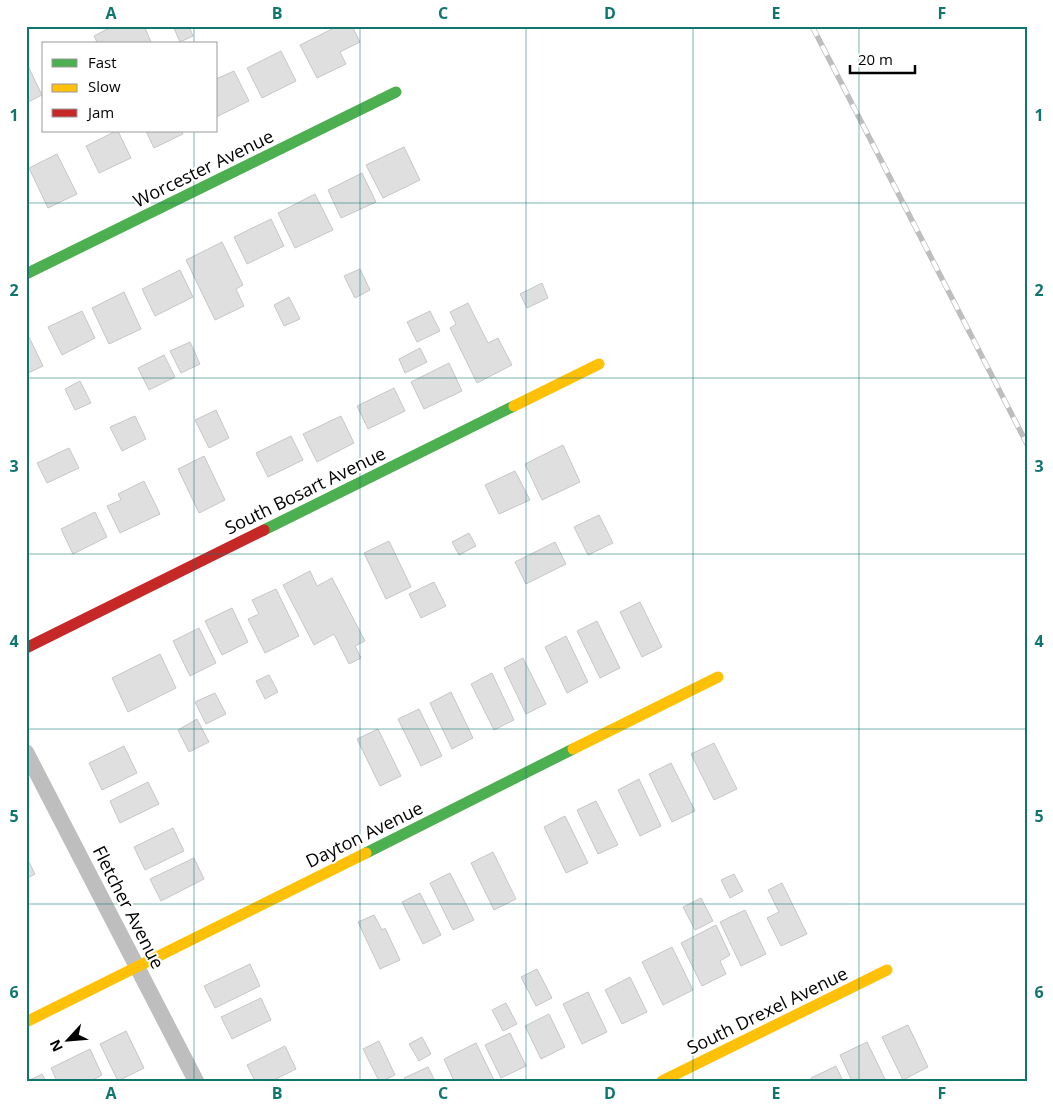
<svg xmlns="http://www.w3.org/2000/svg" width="1053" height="1107" font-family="'Open Sans',sans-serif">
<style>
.building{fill:#dfdfdf;stroke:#c7c7c7}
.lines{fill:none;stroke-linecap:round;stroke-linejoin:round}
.street{stroke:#bebebe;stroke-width:16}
.fast{stroke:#4caf50;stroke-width:11}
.slow{stroke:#ffc107;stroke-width:11}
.jam{stroke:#c62828;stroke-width:11}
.rail-casing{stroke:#bebebe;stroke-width:5.5}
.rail{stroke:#fff;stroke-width:4;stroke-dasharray:11;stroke-linecap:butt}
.grid{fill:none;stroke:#0f766e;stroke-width:1;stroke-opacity:0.55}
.labels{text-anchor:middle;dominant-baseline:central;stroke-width:4;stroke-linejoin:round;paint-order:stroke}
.street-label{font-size:18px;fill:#000;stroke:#fff}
.neatline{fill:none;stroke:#0f766e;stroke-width:2}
.grid-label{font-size:16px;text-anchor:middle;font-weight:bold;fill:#0f766e}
</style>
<rect width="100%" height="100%" fill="#fff"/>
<!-- building -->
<g class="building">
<polygon points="113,26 144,26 152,44 98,44 94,36"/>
<polygon points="173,26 189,26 193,36 180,42"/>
<polygon points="338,26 352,26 360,42 340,52 346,64 317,78 300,45"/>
<polygon points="281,51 296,81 262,98 247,68"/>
<polygon points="28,66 42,95 26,103 26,67"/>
<polygon points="234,71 249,101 216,117 216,79"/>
<polygon points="116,131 118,131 131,158 99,173 86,146"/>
<polygon points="146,131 181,131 183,134 154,148"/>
<polygon points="404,147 420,180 383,198 366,165"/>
<polygon points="57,154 77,194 48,208 29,168"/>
<polygon points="362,173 376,202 341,218 328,190"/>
<polygon points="315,194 333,230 295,248 278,213"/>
<polygon points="271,219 284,246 247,264 234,237"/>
<polygon points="222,242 243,285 236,289 244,306 215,320 186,260"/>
<polygon points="360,269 370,290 355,298 344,276"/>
<polygon points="180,270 193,297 155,316 142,289"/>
<polygon points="542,283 548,298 527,308 520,294"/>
<polygon points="124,292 141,329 109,344 92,308"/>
<polygon points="289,297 300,319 284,326 274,305"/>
<polygon points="468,303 488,343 498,338 512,365 477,383 450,328 456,324 450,312"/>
<polygon points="82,311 95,338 62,355 48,327"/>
<polygon points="430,311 440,331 417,342 407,322"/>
<polygon points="29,337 43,366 26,374 26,339"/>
<polygon points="190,342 200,364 181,373 170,351"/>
<polygon points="420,348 427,362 405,373 399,359"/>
<polygon points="164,355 175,377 149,390 138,368"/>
<polygon points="449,363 462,391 424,409 411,382"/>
<polygon points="80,381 91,403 75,410 65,389"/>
<polygon points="394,388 405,411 368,429 357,406"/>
<polygon points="216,410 229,438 209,448 195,420"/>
<polygon points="135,416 146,439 122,451 110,427"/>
<polygon points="341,416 354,443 317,462 303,434"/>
<polygon points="291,436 303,460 268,477 256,453"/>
<polygon points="563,445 580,482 542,500 525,464"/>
<polygon points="69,448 79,468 47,483 37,463"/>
<polygon points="204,456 225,500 199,513 178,469"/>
<polygon points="515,471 530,500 499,514 485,485"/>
<polygon points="144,481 160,514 120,533 107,506 121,500 118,494"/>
<polygon points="95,512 107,537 73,554 61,529"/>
<polygon points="599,515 613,543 588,555 574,527"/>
<polygon points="469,533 476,546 459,555 452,542"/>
<polygon points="389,541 411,587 386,599 364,553"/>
<polygon points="555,542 566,564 526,584 515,562"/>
<polygon points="310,571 317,586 332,578 365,641 355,646 361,658 349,664 334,634 314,645 283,585"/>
<polygon points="434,582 446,606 421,618 409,594"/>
<polygon points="276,589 299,636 265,653 248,619 259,614 252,600"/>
<polygon points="640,602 662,647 642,657 620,612"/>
<polygon points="232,608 248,642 222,655 205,621"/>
<polygon points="597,621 620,668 600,678 577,631"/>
<polygon points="199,628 216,663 190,676 173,641"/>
<polygon points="566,636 588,682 567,693 545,647"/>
<polygon points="160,654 176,688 128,712 112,678"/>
<polygon points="523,658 546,704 526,714 504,668"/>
<polygon points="492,673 514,720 494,730 471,684"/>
<polygon points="269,675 278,692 265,699 256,681"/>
<polygon points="451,692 473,738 452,749 430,703"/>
<polygon points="215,693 226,714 206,724 195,702"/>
<polygon points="419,709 442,756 421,766 398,719"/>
<polygon points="197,719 209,742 189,752 178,730"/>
<polygon points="378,729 401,776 380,786 357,739"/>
<polygon points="714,743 737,789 714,800 691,754"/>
<polygon points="124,746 137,773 102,790 89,763"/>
<polygon points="671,763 695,811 672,822 649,774"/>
<polygon points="639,779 661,826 640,836 618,790"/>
<polygon points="148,782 159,804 120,823 110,801"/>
<polygon points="596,801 618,845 598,854 577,810"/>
<polygon points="565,816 588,863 566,873 544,827"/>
<polygon points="173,828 184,851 145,870 134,847"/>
<polygon points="493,852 516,899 494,910 471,863"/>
<polygon points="26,856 35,874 26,879"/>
<polygon points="194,858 204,879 161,901 150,879"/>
<polygon points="450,873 474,920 453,930 430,883"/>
<polygon points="734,874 743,891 730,898 721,880"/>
<polygon points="782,883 807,934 781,946 767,918 779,912 768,890"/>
<polygon points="420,893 441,935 423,944 402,902"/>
<polygon points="701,898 713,921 695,930 683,907"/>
<polygon points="745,910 766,954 741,966 720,922"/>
<polygon points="374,915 382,930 385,928 400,960 380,969 358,922"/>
<polygon points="716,925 730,955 720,961 726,974 702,986 681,943"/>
<polygon points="672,947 693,990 663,1005 642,962"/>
<polygon points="250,964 260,986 215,1008 204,986"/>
<polygon points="537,969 552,998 536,1006 521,977"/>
<polygon points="630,977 647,1012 622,1024 605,990"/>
<polygon points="588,992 607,1032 582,1044 563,1004"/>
<polygon points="261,998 271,1020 232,1039 221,1017"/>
<polygon points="506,1003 517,1024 503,1031 492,1010"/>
<polygon points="549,1014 565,1047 541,1059 525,1026"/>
<polygon points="908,1025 928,1067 903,1080 882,1037"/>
<polygon points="126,1031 144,1068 118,1081 100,1044"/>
<polygon points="510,1033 526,1066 501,1078 485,1045"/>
<polygon points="422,1037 431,1054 419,1061 409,1044"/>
<polygon points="379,1041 395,1075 382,1081 379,1081 363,1049"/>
<polygon points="867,1042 886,1081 852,1081 840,1055"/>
<polygon points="476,1043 494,1080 492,1081 454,1081 444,1059"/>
<polygon points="285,1046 296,1069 272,1081 255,1081 247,1065"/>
<polygon points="90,1049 102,1075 91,1081 57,1081 51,1068"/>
<polygon points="836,1066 843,1081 812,1081 811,1078"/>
<polygon points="428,1067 435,1081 406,1081 404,1078"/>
<polygon points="42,1074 46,1081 28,1081"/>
</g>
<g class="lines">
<!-- street -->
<polyline class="street" points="26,752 196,1081"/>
<!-- fast -->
<g class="fast">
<polyline points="26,274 396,92"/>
<polyline points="264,530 514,406"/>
<polyline points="366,853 573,749"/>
</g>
<!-- slow -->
<g class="slow">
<polyline points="514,406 599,364"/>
<polyline points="573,749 718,677"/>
<polyline points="26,1022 366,853"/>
<polyline points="662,1081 887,970"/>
</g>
<!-- jam -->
<polyline class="jam" points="26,648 264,530"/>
<!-- rail casing -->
<g class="rail-casing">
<polyline id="rail" points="812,26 1027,444"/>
</g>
<!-- rail -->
<use href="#rail" class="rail"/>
</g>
<!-- grid -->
<path class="grid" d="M194 26V44M360 26V1081M526 26V1081M693 26V1081M859 26V1081M194 131V1081M26 203H1027M26 378H1027M26 554H1027M26 729H1027M26 904H1027"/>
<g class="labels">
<!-- street labels -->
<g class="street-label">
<text transform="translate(203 168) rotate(-26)">Worcester Avenue</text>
<text transform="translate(305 490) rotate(-26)">South Bosart Avenue</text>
<text transform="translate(364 834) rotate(-26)">Dayton Avenue</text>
<text transform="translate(129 907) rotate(63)">Fletcher Avenue</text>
<text transform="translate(767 1010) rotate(-26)">South Drexel Avenue</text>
</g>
</g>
<!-- border -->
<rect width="1053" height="1107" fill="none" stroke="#ffffff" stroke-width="55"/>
<!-- legend -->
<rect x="42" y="42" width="175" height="90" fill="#ffffff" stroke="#999999"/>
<rect x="52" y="59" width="25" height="8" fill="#4caf50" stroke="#999999"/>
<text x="88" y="68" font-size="15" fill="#000000">Fast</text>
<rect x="52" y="84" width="25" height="8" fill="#ffc107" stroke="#999999"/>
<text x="88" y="92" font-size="15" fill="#000000">Slow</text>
<rect x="52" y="109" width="25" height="8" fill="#c62828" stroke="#999999"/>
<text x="88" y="118" font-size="15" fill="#000000">Jam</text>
<!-- north arrow -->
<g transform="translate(68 1040) rotate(244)" stroke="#ffffff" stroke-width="4" paint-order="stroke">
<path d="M0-4L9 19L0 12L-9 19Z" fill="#000000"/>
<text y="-8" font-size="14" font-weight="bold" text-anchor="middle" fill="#000000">N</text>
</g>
<!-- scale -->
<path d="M850 65v8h65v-8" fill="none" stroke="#000000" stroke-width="2.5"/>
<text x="858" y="65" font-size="15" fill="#000000" stroke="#ffffff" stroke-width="4" paint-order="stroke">20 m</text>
<rect x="28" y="28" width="998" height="1052" class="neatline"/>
<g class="grid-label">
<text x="111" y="19">A</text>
<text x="277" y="19">B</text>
<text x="443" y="19">C</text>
<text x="610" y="19">D</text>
<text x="776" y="19">E</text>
<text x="942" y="19">F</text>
<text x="14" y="121">1</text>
<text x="1039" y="121">1</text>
<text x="14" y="296">2</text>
<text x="1039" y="296">2</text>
<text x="14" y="472">3</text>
<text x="1039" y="472">3</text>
<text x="14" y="647">4</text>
<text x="1039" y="647">4</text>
<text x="14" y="822">5</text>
<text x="1039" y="822">5</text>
<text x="14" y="998">6</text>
<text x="1039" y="998">6</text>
<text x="111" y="1099">A</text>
<text x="277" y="1099">B</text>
<text x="443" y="1099">C</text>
<text x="610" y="1099">D</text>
<text x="776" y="1099">E</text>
<text x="942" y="1099">F</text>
</g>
</svg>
